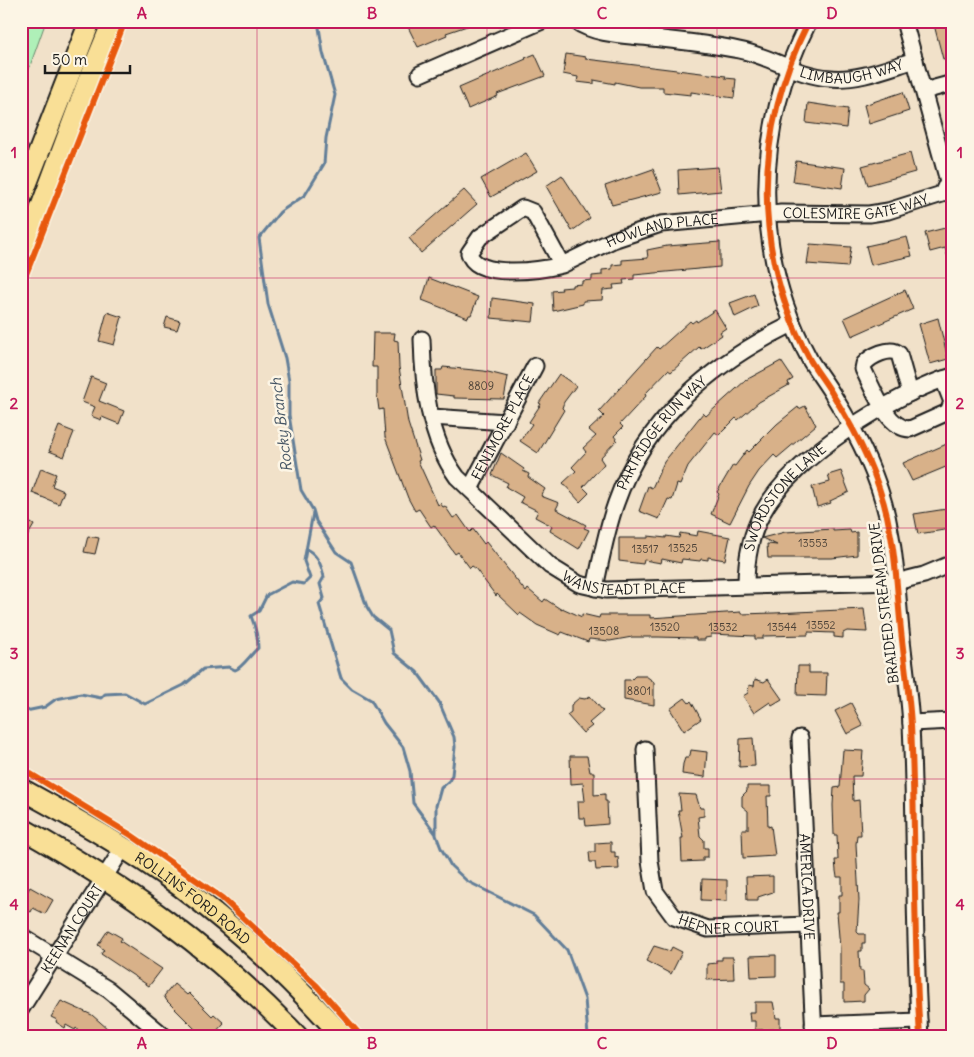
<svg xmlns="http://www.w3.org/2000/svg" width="974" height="1057" font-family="Delius,sans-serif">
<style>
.green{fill:#aff0b8;stroke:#66866a}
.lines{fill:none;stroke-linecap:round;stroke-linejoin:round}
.stream{stroke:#627e98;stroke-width:3}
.building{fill:#d8b189;stroke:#1c1c1c}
.minor-casing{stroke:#1c1c1c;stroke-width:19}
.major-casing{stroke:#1c1c1c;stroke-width:24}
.minor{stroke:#fcf5e5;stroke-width:15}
.major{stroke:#f9df96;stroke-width:20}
.cycleway-casing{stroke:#fcf5e5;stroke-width:9}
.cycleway{stroke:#e8590c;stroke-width:6}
.grid{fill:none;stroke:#c2185b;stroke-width:1;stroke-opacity:0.55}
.labels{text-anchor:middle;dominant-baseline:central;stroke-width:5;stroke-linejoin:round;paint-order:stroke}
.number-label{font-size:11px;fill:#4b4137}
.street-label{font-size:14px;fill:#1c1c1c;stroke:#fcf5e5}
.water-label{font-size:15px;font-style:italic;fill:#455564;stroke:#fcf5e5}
.neatline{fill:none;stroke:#c2185b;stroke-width:2}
.grid-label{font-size:16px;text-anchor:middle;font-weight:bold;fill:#c2185b}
</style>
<rect width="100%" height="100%" fill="#f1e1c9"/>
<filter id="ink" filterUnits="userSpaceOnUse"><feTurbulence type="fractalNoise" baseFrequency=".02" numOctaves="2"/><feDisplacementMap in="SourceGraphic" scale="10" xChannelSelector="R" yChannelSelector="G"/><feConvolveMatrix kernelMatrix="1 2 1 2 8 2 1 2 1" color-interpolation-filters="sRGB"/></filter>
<g filter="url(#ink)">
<path class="green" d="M 21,21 L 46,21 L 21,91 Z"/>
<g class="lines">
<path class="stream" d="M 318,21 L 323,53 L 335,95 L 326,138 L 324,164 L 305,195 L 280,212 L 259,238 L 268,304 L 285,358 L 289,381 L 289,415 L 301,490 L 313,510 L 316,521 L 336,552 L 351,562 L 367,607 L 373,617 L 389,630 L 394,653 L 417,672 L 439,702 L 454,737 L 455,747 L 452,775 L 449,781 L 441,788 L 436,806 L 436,835 L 441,848 L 451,866 L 467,881 L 534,915 L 567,950 L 585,999 L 588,1036
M 308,550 C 317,555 322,567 324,577 L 320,584 L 324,598 L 319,604 L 341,678 L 352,689 L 371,700 L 384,723 L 403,747 L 410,771 L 413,803 L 436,834
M 21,712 L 45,707 L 56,699 L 81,694 L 101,698 L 105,694 L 125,693 L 145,704 L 184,685 L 203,669 L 229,667 L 235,670 C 241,669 251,654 258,648 C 258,637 255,626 251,616 L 259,611 L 267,595 L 292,582 L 304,584 L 310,578 L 304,561 L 313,513"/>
</g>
<path class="building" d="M 416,21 L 475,21 L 476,23 L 446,33 L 447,35 L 418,47 L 407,25 Z
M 933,21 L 953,21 L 953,57 L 943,59 Z
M 535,54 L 545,76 L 497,94 L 498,96 L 468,109 L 459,88 L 526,59 L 525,58 Z
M 566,54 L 586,57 L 586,59 L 726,76 L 725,78 L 736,79 L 734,98 L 691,92 L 691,95 L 663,92 L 663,87 L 639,87 L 615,82 L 615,84 L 594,80 L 594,84 L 577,82 L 578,77 L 563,74 Z
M 903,92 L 909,111 L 869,124 L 864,105 Z
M 808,103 L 848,109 L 846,128 L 806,123 Z
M 526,153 L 537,171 L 491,197 L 481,179 Z
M 910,153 L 915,172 L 868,185 L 862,166 Z
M 796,161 L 845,168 L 842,188 L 793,181 Z
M 718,167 L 721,191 L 679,195 L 678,170 Z
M 653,169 L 662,192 L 612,205 L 605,186 Z
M 562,175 L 590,218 L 572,231 L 546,186 Z
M 464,190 L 477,204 L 421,253 L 409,238 Z
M 953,226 L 953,263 L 950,264 L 945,248 L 930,252 L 925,233 Z
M 907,237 L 912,256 L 871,265 L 866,246 Z
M 720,242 L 720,267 L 634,275 L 634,279 L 623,280 L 624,284 L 613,285 L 614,289 L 603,290 L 602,300 L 583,301 L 583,304 L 553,311 L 552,291 L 562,290 L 561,288 L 572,287 L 572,285 L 582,284 L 582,281 L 592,280 L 592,276 L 602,275 L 602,270 L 612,269 L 612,265 L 622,264 L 622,260 L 648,258 L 647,250 L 667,246 Z
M 810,244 L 851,247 L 848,267 L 807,264 Z
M 429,278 L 478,297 L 471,315 L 469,315 L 468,318 L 422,300 Z
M 905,290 L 913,309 L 852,336 L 844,318 Z
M 754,294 L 758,306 L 735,317 L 730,303 Z
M 492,298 L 535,304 L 533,322 L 491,318 Z
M 715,310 L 726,328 L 720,332 L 722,335 L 701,349 L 699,347 L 671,372 L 668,370 L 645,394 L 646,396 L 620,424 L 623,427 L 614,436 L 617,440 L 600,458 L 604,464 L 583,487 L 589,493 L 580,502 L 563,483 L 576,471 L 572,467 L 586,452 L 583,448 L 596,436 L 589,430 L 604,416 L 599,411 L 657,347 L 659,349 L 690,321 L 692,323 L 696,320 L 697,322 Z
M 107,312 L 122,317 L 114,345 L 99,341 Z
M 167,317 L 180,321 L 177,330 L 164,327 Z
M 938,318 L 948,359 L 930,364 L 919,324 Z
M 373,333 L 395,333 L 394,340 L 398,341 L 399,367 L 408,423 L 420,460 L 418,461 L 438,505 L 440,503 L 443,507 L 445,506 L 453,518 L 458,515 L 470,532 L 473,529 L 484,544 L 486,542 L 526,592 L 528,589 L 543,602 L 545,599 L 562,610 L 562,608 L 582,617 L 582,614 L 599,618 L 600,615 L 650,615 L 650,618 L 741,612 L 741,614 L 774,613 L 864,609 L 867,632 L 847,631 L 843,633 L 843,638 L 834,637 L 834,633 L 808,632 L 808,635 L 763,636 L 763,639 L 755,639 L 755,636 L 711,634 L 711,637 L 705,638 L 705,640 L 696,640 L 696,638 L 658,637 L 632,637 L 610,641 L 589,639 L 588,642 L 562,632 L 560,635 L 537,625 L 520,613 L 519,615 L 497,594 L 496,596 L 475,568 L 472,566 L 470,568 L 458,552 L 455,554 L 434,525 L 431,527 L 419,509 L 415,511 L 408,498 L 385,437 L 383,409 L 379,410 L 377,395 L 377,367 L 372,367 Z
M 781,361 L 793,379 L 788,382 L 789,385 L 759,402 L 738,420 L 736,418 L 719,435 L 715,432 L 688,466 L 680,485 L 677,484 L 672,500 L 668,499 L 659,519 L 639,511 L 648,486 L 652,488 L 664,462 L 703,413 L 706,416 L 746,380 Z
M 443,367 L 484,371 L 508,377 L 504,399 L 454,398 L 454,396 L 436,394 L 436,370 L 442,370 Z
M 559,374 L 576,386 L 564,402 L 562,408 L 564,410 L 538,453 L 520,441 L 532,424 L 529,422 L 541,404 L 539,403 Z
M 91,377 L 106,383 L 99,401 L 124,411 L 119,424 L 102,417 L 101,420 L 91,416 L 95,407 L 82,402 Z
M 805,406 L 816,425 L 777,458 L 774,455 L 759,471 L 749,486 L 730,523 L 711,514 L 719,494 L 717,492 L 733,465 L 735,466 L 747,450 L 749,452 L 777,424 L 798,407 L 799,409 Z
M 59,426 L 74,432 L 64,457 L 49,451 Z
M 949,443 L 950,445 L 953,444 L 953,464 L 912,481 L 903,463 Z
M 501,453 L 524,469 L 523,471 L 529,474 L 528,477 L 545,489 L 541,496 L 559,503 L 556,509 L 586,525 L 584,528 L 589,530 L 579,549 L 550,531 L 552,526 L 535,517 L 538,511 L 520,502 L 523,497 L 506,487 L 508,483 L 492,475 Z
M 41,468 L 56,474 L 52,486 L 64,491 L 59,504 L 32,493 Z
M 841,471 L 849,492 L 830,501 L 831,503 L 817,507 L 812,487 L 830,482 L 828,475 Z
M 953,508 L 951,529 L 918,534 L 914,514 Z
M 21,517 L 34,525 L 21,547 Z
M 833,529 L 833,531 L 850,530 L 851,533 L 857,532 L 857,555 L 832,558 L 768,558 L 767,544 L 777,545 L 762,538 L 785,532 Z
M 698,531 L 730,537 L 725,560 L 708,557 L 708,560 L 701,559 L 700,561 L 682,559 L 681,563 L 662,559 L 661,563 L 644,560 L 643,564 L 619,561 L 619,538 L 648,538 L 648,536 L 666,538 L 666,536 L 679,538 L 680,533 L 697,536 Z
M 88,536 L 99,538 L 95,554 L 84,552 Z
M 798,666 L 809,666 L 809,673 L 827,673 L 826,696 L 797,695 Z
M 635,676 L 646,676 L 654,682 L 654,705 L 624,700 L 624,680 L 631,680 Z
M 755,679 L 764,682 L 768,679 L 782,699 L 772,705 L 770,702 L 754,713 L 743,696 L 748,693 L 749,685 L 754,686 Z
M 590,696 L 603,711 L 589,723 L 592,726 L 583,733 L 567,715 L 571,712 L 571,705 L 579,698 L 585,699 Z
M 685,698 L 689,703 L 691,701 L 701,719 L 684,731 L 670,709 Z
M 851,703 L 863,726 L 847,734 L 835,711 Z
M 753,738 L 755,766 L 739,767 L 740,739 Z
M 691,750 L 707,752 L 705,777 L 682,774 L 683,764 L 685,758 L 688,758 L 690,755 Z
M 843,750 L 863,751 L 861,776 L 852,776 L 853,801 L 859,800 L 861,835 L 857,835 L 856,844 L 859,900 L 857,932 L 859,934 L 865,934 L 865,943 L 862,943 L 862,951 L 859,951 L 860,971 L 863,971 L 864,985 L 869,989 L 864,995 L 864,1001 L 844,1002 L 844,984 L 840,984 L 840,949 L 837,912 L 839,912 L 839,895 L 842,895 L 842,877 L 837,877 L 836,871 L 835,860 L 838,860 L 837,835 L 834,835 L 833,805 L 834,788 L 840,787 Z
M 570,756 L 587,756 L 590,772 L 594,772 L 594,795 L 605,794 L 605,801 L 607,801 L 608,824 L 586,826 L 585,818 L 579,818 L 578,801 L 585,801 L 583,783 L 571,784 Z
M 747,786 L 771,786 L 771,796 L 767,796 L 768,827 L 771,826 L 775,856 L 743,858 L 742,829 L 748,829 L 748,811 L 742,806 L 742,796 L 747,791 Z
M 679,794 L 696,795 L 700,808 L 704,808 L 704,816 L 698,817 L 700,836 L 704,840 L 704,848 L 708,848 L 708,857 L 703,857 L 703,861 L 682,862 L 681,838 L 683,838 L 678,810 L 681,810 Z
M 611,842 L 611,852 L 615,852 L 615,858 L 618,857 L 619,869 L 596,870 L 595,862 L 590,862 L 589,852 L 595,852 L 595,843 Z
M 773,876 L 773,892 L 758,897 L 758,900 L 747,900 L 746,877 Z
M 702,879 L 727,880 L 727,901 L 701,900 Z
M 30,887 L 53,900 L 45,914 L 33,908 L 31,912 L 23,908 L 26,903 L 22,901 Z
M 108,930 L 122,938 L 120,941 L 162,969 L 149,986 L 101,954 L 104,950 L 98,945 Z
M 654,946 L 670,951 L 672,947 L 682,952 L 671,974 L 646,961 Z
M 776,955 L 776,976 L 751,977 L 750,956 Z
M 722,957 L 733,957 L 734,979 L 707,980 L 707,964 L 716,963 L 716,960 L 722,960 Z
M 174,984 L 187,995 L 189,993 L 212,1016 L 214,1014 L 224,1023 L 212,1036 L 202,1036 L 167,1001 L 164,996 Z
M 61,1001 L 92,1015 L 116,1036 L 86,1036 L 76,1028 L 75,1030 L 66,1025 L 65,1028 L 56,1022 L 57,1020 L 51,1017 Z
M 755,1002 L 773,1002 L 776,1018 L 780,1018 L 780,1029 L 755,1030 L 755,1021 L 750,1021 L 749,1012 L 755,1012 Z"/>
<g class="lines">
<g class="minor-casing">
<g id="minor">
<path id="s1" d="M 575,21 C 597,36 627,35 652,38 C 681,41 710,44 739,50 C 770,56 798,76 830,78 C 858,81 888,68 915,60"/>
<path d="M 809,21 C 754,130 751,251 810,360 C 817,372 826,383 833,395 C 859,437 882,482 890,531 C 896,560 897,590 900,620 C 903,655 909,690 911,725 C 916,828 913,932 920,1036"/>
<path d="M 420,74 L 542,21"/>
<path d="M 924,91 L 953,83"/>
<path id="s2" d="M 562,265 C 542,270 476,280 469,253 L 480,237 L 523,208 L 533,212 L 562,265 L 613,240 L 661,224 L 781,213 L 869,214 L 888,211 L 942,194 L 948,181 L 904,21"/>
<path id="s3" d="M 422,339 C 423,385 429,439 457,477 L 550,566 L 579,584 L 606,590 L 896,582 L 924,575 L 953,563"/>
<path d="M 910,393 L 899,354 C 890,346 871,356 864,364 L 863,369 C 873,388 887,429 910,429 L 948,412 L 952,402 L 943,379"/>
<path d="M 432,417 L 506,422"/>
<path id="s4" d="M 470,489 L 535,366"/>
<path id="s5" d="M 746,585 C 746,560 750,535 763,512 C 793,457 894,393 953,376"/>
<path id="s6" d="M 595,588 C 601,560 606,531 616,503 C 646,417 713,363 792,324"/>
<path d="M 911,723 L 953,721"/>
<path id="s7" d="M 800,738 L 814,1036"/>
<path id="s8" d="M 645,749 L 650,861 L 655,891 L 674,917 L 708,929 L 808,925"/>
<path d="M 21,936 L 109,990 L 164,1036"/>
<path id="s9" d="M 21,1009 L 123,848"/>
<path d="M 813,1025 L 919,1021"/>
</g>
</g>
<g class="major-casing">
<g id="major">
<path d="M 21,198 L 90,21"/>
<path d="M 21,261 L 89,79 L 113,21"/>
<path id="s10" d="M 21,789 C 76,819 130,849 180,886 C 239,930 293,981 342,1036"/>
<path d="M 21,828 C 128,888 212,948 297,1036"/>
</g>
</g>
<use href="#minor" class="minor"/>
<use href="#major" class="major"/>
<g class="cycleway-casing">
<path id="cycleway" d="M 809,21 C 754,130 751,251 810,360 C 817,372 826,383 833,395 C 859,437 882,482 890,531 C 896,560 897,590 900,620 C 903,655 909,690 911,725 C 916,828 913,932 920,1036
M 21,287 L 125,21
M 21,768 L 131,835 L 222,898 L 317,986 L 361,1036"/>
</g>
<use href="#cycleway" class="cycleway"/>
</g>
</g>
<path class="grid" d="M 257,21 L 257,1036M 487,21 L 487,1036M 717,21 L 717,1036M 21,278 L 953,278M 21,528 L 953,528M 21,779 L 953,779"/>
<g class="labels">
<g class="number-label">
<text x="481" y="386">8809</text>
<text x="813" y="543">13553</text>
<text x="683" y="548">13525</text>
<text x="645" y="549">13517</text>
<text x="821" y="625">13552</text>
<text x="665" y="627">13520</text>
<text x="723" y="627">13532</text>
<text x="782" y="627">13544</text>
<text x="604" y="631">13508</text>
<text x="639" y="691">8801</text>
</g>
<g class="street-label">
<text stroke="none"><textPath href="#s1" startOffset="285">LIMBAUGH WAY</textPath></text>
<text stroke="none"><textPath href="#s2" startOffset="546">COLESMIRE GATE WAY</textPath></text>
<text stroke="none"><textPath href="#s2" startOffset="350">HOWLAND PLACE</textPath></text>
<text stroke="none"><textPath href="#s4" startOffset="70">FENIMORE PLACE</textPath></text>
<text stroke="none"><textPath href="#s6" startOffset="172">PARTRIDGE RUN WAY</textPath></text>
<text stroke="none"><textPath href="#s5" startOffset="100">SWORDSTONE LANE</textPath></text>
<text stroke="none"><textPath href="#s3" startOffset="352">WANSTEADT PLACE</textPath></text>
<text transform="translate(884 603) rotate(-97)">BRAIDED STREAM DRIVE</text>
<text stroke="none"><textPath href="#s7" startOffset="149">AMERICA DRIVE</textPath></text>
<text stroke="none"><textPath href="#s10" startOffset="204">ROLLINS FORD ROAD</textPath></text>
<text stroke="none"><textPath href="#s8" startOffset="231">HEPNER COURT</textPath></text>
<text stroke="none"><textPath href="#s9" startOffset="95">KEENAN COURT</textPath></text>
</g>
<g class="water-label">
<text transform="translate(281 425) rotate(-97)">Rocky Branch</text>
</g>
</g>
<rect width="974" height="1057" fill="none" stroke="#fcf5e5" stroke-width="55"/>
<path d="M45 65v8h85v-8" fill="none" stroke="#1c1c1c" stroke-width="2.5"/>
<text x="52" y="65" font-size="15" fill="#1c1c1c" stroke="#fcf5e5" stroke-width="4" paint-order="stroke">50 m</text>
<rect x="28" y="28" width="918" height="1002" class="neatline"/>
<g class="grid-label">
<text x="142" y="19">A</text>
<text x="372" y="19">B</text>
<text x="602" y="19">C</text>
<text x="832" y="19">D</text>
<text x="14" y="158">1</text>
<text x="960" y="158">1</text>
<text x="14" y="409">2</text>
<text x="960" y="409">2</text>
<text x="14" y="659">3</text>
<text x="960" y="659">3</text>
<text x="14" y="910">4</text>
<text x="960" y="910">4</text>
<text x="142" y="1049">A</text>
<text x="372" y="1049">B</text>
<text x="602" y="1049">C</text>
<text x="832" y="1049">D</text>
</g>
</svg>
